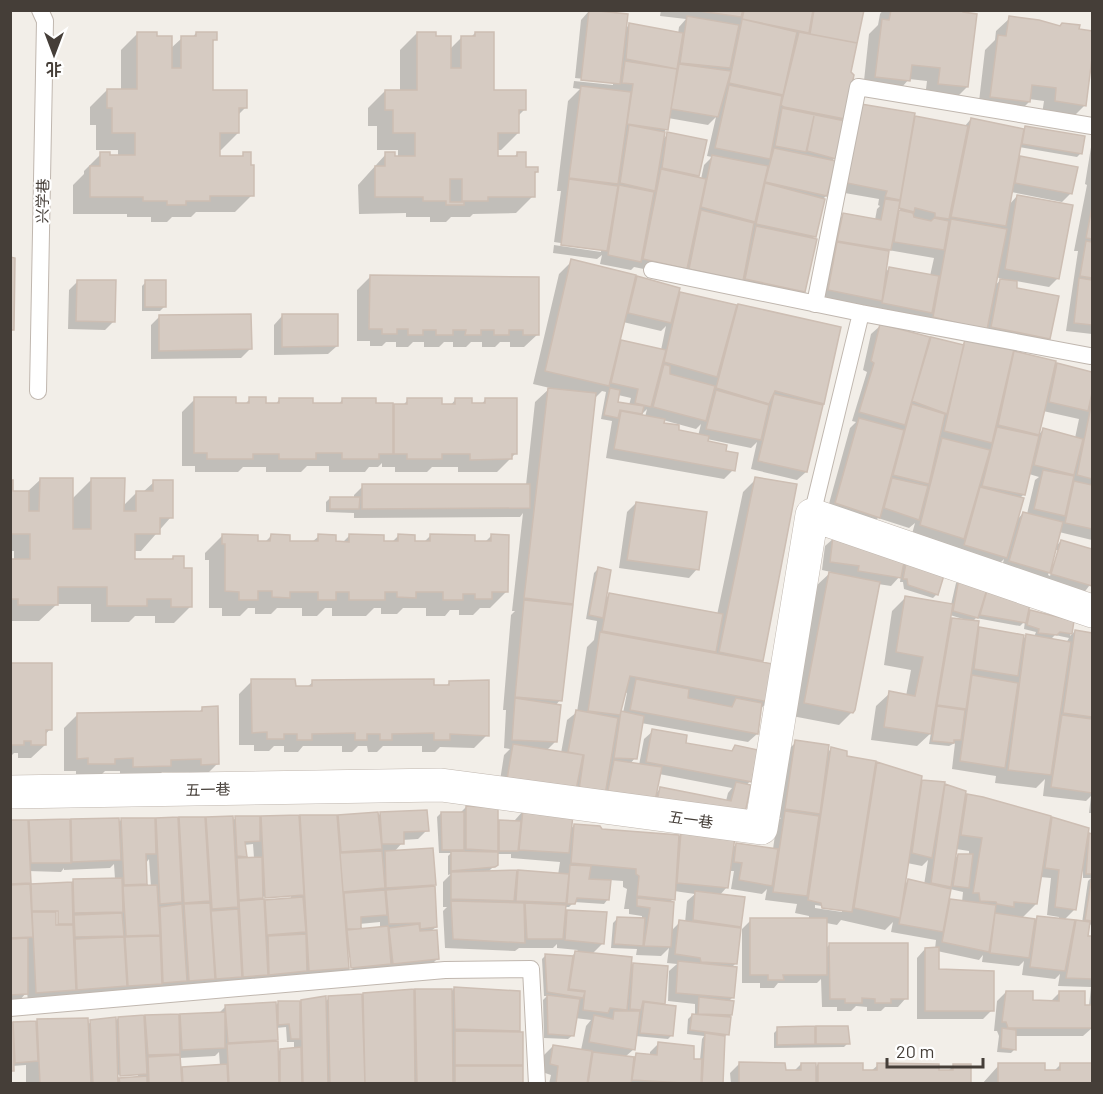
<svg xmlns="http://www.w3.org/2000/svg" width="1103" height="1094" font-family="Barlow,'Noto Sans SC',sans-serif">
<style>
.shadow{fill:#0003;fill-rule:evenodd}
.building{fill:#d6cbc2;stroke:#cdbeb3;stroke-width:1.5}
.lines{fill:none;stroke-linecap:round;stroke-linejoin:round}
.lane-casing{stroke:#c0b7af;stroke-width:18}
.street-casing{stroke:#c0b7af;stroke-width:34}
.lane{stroke:#fff;stroke-width:16}
.street{stroke:#fff;stroke-width:33}
.labels{text-anchor:middle;dominant-baseline:central;stroke-width:4.5;stroke-linejoin:round;paint-order:stroke}
.street-label{font-size:15px;fill:#453e38;stroke:#fff}
</style>
<rect width="100%" height="100%" fill="#f2eee8"/>
<path class="shadow" d="M 661,10 L 863,10 L 849,73 L 844,118 L 841,121 L 826,196 L 824,198 L 814,237 L 812,239 L 804,291 L 795,300 L 634,267 L 631,270 L 600,264 L 602,255 L 597,259 L 553,253 L 554,245 L 601,252 L 601,249 L 554,242 L 561,191 L 557,191 L 568,101 L 580,89 L 573,88 L 574,81 L 613,85 L 613,82 L 575,78 L 581,20 L 589,11 L 625,29 L 629,25 L 678,34 L 679,27 L 686,19 L 660,16 ZM 716,117 L 707,156 L 712,157 L 704,165 L 701,179 L 695,178 L 698,175 L 668,134 L 663,139 L 668,118 L 708,125 Z
M 883,10 L 959,10 L 967,87 L 954,100 L 925,97 L 927,81 L 909,79 L 896,94 L 863,90 L 869,34 L 878,25 L 880,14 Z
M 1010,18 L 1092,32 L 1085,105 L 1072,118 L 1042,114 L 1044,101 L 1029,99 L 1029,102 L 1016,115 L 978,110 L 985,50 L 995,40 L 996,31 Z
M 138,33 L 156,38 L 170,49 L 182,38 L 192,38 L 196,33 L 215,39 L 212,43 L 212,91 L 245,108 L 238,115 L 238,133 L 221,150 L 218,150 L 218,158 L 240,158 L 244,154 L 252,195 L 235,212 L 196,212 L 191,217 L 172,217 L 167,222 L 151,222 L 151,217 L 127,217 L 127,214 L 73,214 L 73,185 L 84,174 L 84,171 L 101,154 L 109,157 L 118,157 L 118,150 L 96,150 L 96,125 L 90,125 L 90,107 L 107,90 L 121,90 L 121,50 Z
M 417,33 L 434,38 L 450,49 L 461,38 L 470,38 L 475,33 L 493,91 L 525,109 L 518,116 L 518,133 L 501,150 L 496,150 L 496,158 L 513,158 L 517,154 L 525,168 L 537,172 L 533,175 L 533,196 L 516,213 L 473,214 L 470,217 L 451,217 L 446,222 L 430,222 L 430,217 L 406,217 L 406,213 L 359,214 L 358,185 L 386,154 L 398,158 L 398,150 L 377,150 L 377,126 L 368,126 L 368,108 L 385,91 L 400,91 L 400,50 Z
M 853,114 L 912,122 L 916,117 L 964,127 L 971,119 L 1023,131 L 1025,128 L 1081,153 L 1077,157 L 1019,147 L 1016,162 L 1021,158 L 1071,193 L 1062,202 L 1011,192 L 1008,206 L 1017,196 L 1058,278 L 1049,287 L 1016,281 L 1016,290 L 1049,339 L 1040,347 L 981,335 L 1011,357 L 1015,353 L 1052,369 L 1057,364 L 1092,374 L 1092,540 L 1059,532 L 1055,547 L 1061,541 L 1092,551 L 1092,582 L 1083,594 L 1001,570 L 1004,559 L 997,566 L 912,534 L 915,523 L 909,528 L 878,518 L 870,526 L 827,511 L 850,428 L 856,422 L 852,421 L 867,372 L 863,370 L 871,334 L 880,326 L 927,343 L 931,338 L 961,346 L 966,341 L 820,298 L 834,224 L 843,215 L 875,220 L 877,209 L 880,206 L 878,205 L 879,199 L 839,192 ZM 911,130 L 914,130 L 899,216 L 896,215 ZM 888,250 L 934,258 L 930,276 L 889,269 L 884,273 ZM 996,277 L 1002,279 L 994,286 ZM 1043,411 L 1079,419 L 1075,438 L 1043,430 L 1037,436 ZM 1029,474 L 1039,477 L 1035,480 L 1027,514 L 1023,513 L 1017,520 L 1020,498 L 1024,494 ZM 1056,550 L 1059,550 L 1050,576 L 1048,575 Z
M 1092,141 L 1092,334 L 1066,331 L 1078,251 L 1074,251 L 1087,185 L 1085,184 Z
M 572,261 L 632,282 L 637,277 L 676,298 L 681,293 L 734,311 L 739,306 L 822,403 L 819,406 L 806,472 L 797,480 L 751,469 L 757,442 L 751,448 L 707,439 L 706,443 L 724,452 L 733,470 L 724,479 L 606,458 L 612,421 L 601,419 L 606,392 L 602,391 L 594,399 L 572,603 L 568,606 L 560,700 L 555,706 L 555,742 L 546,751 L 561,753 L 567,720 L 577,712 L 587,647 L 594,640 L 597,621 L 586,619 L 594,573 L 598,569 L 605,599 L 609,595 L 717,615 L 743,492 L 756,479 L 762,660 L 759,663 L 768,702 L 759,710 L 757,734 L 748,742 L 641,723 L 635,758 L 630,764 L 639,765 L 644,739 L 653,731 L 684,744 L 750,781 L 746,786 L 744,812 L 499,787 L 504,755 L 510,749 L 504,748 L 506,710 L 503,710 L 511,615 L 515,611 L 512,611 L 523,513 L 520,517 L 354,518 L 354,513 L 326,512 L 326,502 L 330,498 L 354,499 L 354,495 L 363,486 L 526,485 L 535,402 L 550,388 L 533,384 L 559,274 ZM 623,322 L 661,331 L 666,326 L 661,350 L 622,342 L 617,347 ZM 618,395 L 631,398 L 629,405 L 616,403 ZM 647,409 L 645,417 L 640,416 ZM 663,420 L 696,429 L 701,424 L 698,436 L 677,431 L 662,424 ZM 624,692 L 627,693 L 623,713 L 619,712 ZM 659,774 L 732,788 L 728,793 L 726,801 L 660,789 L 655,794 Z
M 370,277 L 538,334 L 524,347 L 510,347 L 510,342 L 500,342 L 495,347 L 482,347 L 482,342 L 471,342 L 466,347 L 453,347 L 453,342 L 444,342 L 439,347 L 424,347 L 424,342 L 413,342 L 408,347 L 396,347 L 396,342 L 386,342 L 382,346 L 370,346 L 370,341 L 357,341 L 357,290 Z
M 78,281 L 114,321 L 105,330 L 68,329 L 69,290 Z
M 146,282 L 164,307 L 160,311 L 142,311 L 142,286 Z
M 160,316 L 250,349 L 241,358 L 151,359 L 151,325 Z
M 282,316 L 337,346 L 328,354 L 274,355 L 274,325 Z
M 195,399 L 234,405 L 244,405 L 250,399 L 264,405 L 275,405 L 279,400 L 312,405 L 338,405 L 342,400 L 391,409 L 395,406 L 402,406 L 408,400 L 440,406 L 450,406 L 455,400 L 470,405 L 481,405 L 485,400 L 515,454 L 497,472 L 458,472 L 458,467 L 432,467 L 427,472 L 395,472 L 395,467 L 382,467 L 382,463 L 378,467 L 369,467 L 365,472 L 329,472 L 329,466 L 307,466 L 301,472 L 266,472 L 266,467 L 243,467 L 238,472 L 195,472 L 195,466 L 182,466 L 182,412 Z
M 41,479 L 72,499 L 92,479 L 123,506 L 137,492 L 143,492 L 154,482 L 171,517 L 141,551 L 133,551 L 133,561 L 170,561 L 173,557 L 182,569 L 191,606 L 174,623 L 155,623 L 155,616 L 135,616 L 129,622 L 91,622 L 91,604 L 57,604 L 39,621 L 10,621 L 10,561 L 14,561 L 14,551 L 10,551 L 10,482 L 11,492 L 27,492 Z
M 636,503 L 697,569 L 689,578 L 619,568 L 627,512 Z
M 222,536 L 257,542 L 265,542 L 271,536 L 288,542 L 312,542 L 319,536 L 335,543 L 342,543 L 349,536 L 392,542 L 398,536 L 413,543 L 423,543 L 430,536 L 485,542 L 491,536 L 507,591 L 490,608 L 480,608 L 473,615 L 459,615 L 459,610 L 450,610 L 445,616 L 426,616 L 426,608 L 403,608 L 397,614 L 381,614 L 381,608 L 374,608 L 366,616 L 332,616 L 332,608 L 325,608 L 317,616 L 302,616 L 302,608 L 277,608 L 271,614 L 255,614 L 255,608 L 248,608 L 240,616 L 222,616 L 222,608 L 209,608 L 209,560 L 205,560 L 205,553 Z
M 834,538 L 902,566 L 907,560 L 937,594 L 933,598 L 904,589 L 903,582 L 900,582 L 901,575 L 891,586 L 878,584 L 854,710 L 839,725 L 792,716 L 816,586 L 831,572 L 822,570 L 825,546 Z
M 960,579 L 989,589 L 1025,617 L 1030,612 L 1073,622 L 1070,636 L 1075,631 L 1092,635 L 1092,813 L 1089,813 L 1091,796 L 1086,801 L 1043,796 L 1045,779 L 1036,788 L 995,783 L 996,776 L 952,769 L 955,743 L 949,746 L 929,744 L 931,733 L 917,746 L 871,740 L 876,706 L 890,693 L 906,696 L 911,670 L 884,665 L 892,611 L 905,598 L 951,605 L 956,583 ZM 950,615 L 963,619 L 963,620 L 952,619 L 948,624 ZM 976,618 L 1020,626 L 1025,621 L 1024,629 L 1036,632 L 1034,637 L 1026,636 L 1022,640 L 1023,636 L 977,628 L 973,621 ZM 1055,635 L 1069,638 L 1066,643 L 1050,640 Z
M 10,664 L 50,729 L 45,735 L 45,745 L 31,758 L 18,758 L 18,753 L 14,753 L 10,757 Z
M 252,681 L 294,687 L 307,687 L 313,682 L 433,687 L 445,687 L 450,682 L 487,735 L 474,748 L 440,747 L 435,752 L 422,752 L 422,746 L 383,746 L 377,752 L 368,752 L 367,746 L 358,746 L 352,752 L 342,752 L 342,746 L 303,746 L 298,752 L 284,752 L 284,746 L 274,746 L 269,751 L 254,751 L 254,745 L 239,745 L 239,694 Z
M 203,708 L 218,763 L 204,777 L 189,777 L 189,772 L 162,772 L 156,779 L 120,779 L 120,771 L 105,771 L 100,776 L 76,777 L 76,771 L 64,771 L 64,728 L 77,715 L 199,712 Z
M 796,742 L 827,753 L 832,748 L 845,757 L 873,768 L 878,764 L 919,785 L 923,782 L 945,784 L 965,792 L 963,800 L 968,796 L 1048,823 L 1053,818 L 1086,839 L 1089,835 L 1092,835 L 1092,925 L 1088,924 L 1086,937 L 1092,938 L 1092,1028 L 1083,1036 L 1015,1036 L 1015,1049 L 1011,1053 L 997,1052 L 999,1036 L 997,1031 L 994,1031 L 997,1001 L 1006,992 L 1031,1001 L 1051,1001 L 1060,992 L 1084,1006 L 1089,1006 L 1091,987 L 1058,986 L 1060,974 L 1055,979 L 1022,975 L 1024,961 L 1019,966 L 982,962 L 983,955 L 979,960 L 937,951 L 937,971 L 992,1010 L 983,1019 L 917,1019 L 917,958 L 925,949 L 935,949 L 936,940 L 891,932 L 893,922 L 885,930 L 841,920 L 837,925 L 826,923 L 826,948 L 829,945 L 906,998 L 898,1007 L 885,1007 L 881,1011 L 867,1011 L 867,1007 L 856,1006 L 851,1011 L 837,1011 L 837,1007 L 822,1007 L 821,979 L 817,983 L 778,983 L 774,988 L 760,988 L 760,983 L 742,983 L 742,929 L 751,920 L 809,920 L 809,916 L 795,913 L 797,904 L 765,900 L 767,889 L 762,894 L 731,889 L 734,871 L 729,871 L 727,887 L 719,896 L 743,899 L 736,963 L 731,968 L 732,998 L 728,1002 L 731,1014 L 727,1034 L 723,1038 L 721,1084 L 590,1084 L 592,1060 L 589,1060 L 585,1084 L 549,1084 L 551,1075 L 542,1072 L 544,1055 L 553,1046 L 581,1050 L 586,1026 L 591,1020 L 575,1018 L 573,1035 L 568,1039 L 544,1038 L 543,1000 L 547,996 L 544,996 L 542,959 L 546,955 L 570,958 L 578,950 L 557,948 L 557,944 L 553,948 L 519,948 L 515,951 L 445,948 L 443,911 L 447,907 L 443,907 L 443,882 L 451,874 L 448,875 L 448,856 L 451,853 L 439,853 L 437,817 L 441,813 L 460,813 L 466,807 L 496,825 L 499,821 L 514,823 L 515,820 L 523,811 L 570,830 L 574,825 L 601,830 L 678,837 L 681,834 L 732,849 L 736,844 L 773,849 L 777,821 L 781,818 L 777,817 L 787,751 ZM 956,849 L 969,851 L 969,856 L 958,855 L 954,860 ZM 496,854 L 511,854 L 511,858 L 560,862 L 558,875 L 519,871 L 515,875 L 488,872 L 496,864 ZM 928,860 L 924,885 L 908,881 L 903,886 L 907,863 L 922,866 ZM 1081,869 L 1083,869 L 1083,878 L 1091,878 L 1088,881 L 1082,923 L 1063,921 L 1074,910 ZM 1040,877 L 1051,878 L 1047,915 L 1059,917 L 1059,920 L 1037,918 L 1034,921 L 1021,919 L 1036,904 ZM 609,880 L 623,881 L 623,887 L 627,889 L 624,909 L 629,909 L 629,914 L 642,916 L 642,920 L 617,919 L 613,923 L 611,948 L 637,949 L 636,955 L 661,956 L 669,948 L 667,963 L 677,964 L 669,971 L 668,1001 L 695,1004 L 695,1016 L 692,1015 L 688,1019 L 687,1034 L 704,1036 L 702,1039 L 700,1060 L 692,1060 L 659,1043 L 650,1052 L 650,1056 L 636,1055 L 633,1058 L 625,1057 L 634,1049 L 635,1036 L 668,1039 L 672,1035 L 661,1006 L 664,1003 L 666,967 L 630,964 L 592,954 L 603,943 L 567,911 L 564,915 L 564,907 L 569,907 L 574,902 L 604,904 L 608,899 ZM 950,889 L 963,892 L 962,902 L 948,900 ZM 674,891 L 695,894 L 687,901 L 685,923 L 680,922 L 671,931 L 669,903 L 673,899 ZM 815,905 L 842,909 L 842,912 L 815,908 Z
M 380,814 L 427,830 L 418,839 L 402,840 L 402,843 L 394,852 L 435,884 L 431,888 L 436,927 L 430,932 L 438,958 L 429,967 L 353,975 L 346,901 L 343,901 L 350,976 L 28,1001 L 27,992 L 18,1002 L 10,1002 L 10,822 L 26,825 L 30,821 L 68,824 L 71,821 L 118,823 L 121,820 L 153,822 L 157,819 L 176,822 L 180,819 L 232,818 L 232,821 L 236,818 L 258,821 L 261,818 L 298,820 L 301,817 L 336,819 L 339,816 L 377,817 ZM 253,844 L 254,858 L 246,859 L 244,845 ZM 149,859 L 151,887 L 141,887 L 146,883 L 146,863 ZM 114,864 L 115,879 L 74,880 L 71,883 L 32,886 L 29,889 L 28,871 L 61,872 L 64,868 L 64,870 L 110,868 ZM 291,895 L 291,898 L 258,900 L 257,897 ZM 55,910 L 59,910 L 57,933 L 55,933 ZM 380,922 L 380,929 L 359,931 L 359,924 Z
M 454,988 L 519,992 L 521,1084 L 26,1084 L 26,1065 L 12,1066 L 10,1072 L 10,1024 L 11,1027 L 14,1024 L 38,1021 L 87,1025 L 91,1022 L 115,1022 L 118,1018 L 143,1020 L 146,1017 L 177,1019 L 180,1015 L 218,1014 L 226,1006 L 275,1006 L 278,1003 L 325,1002 L 329,998 L 360,998 L 364,995 L 413,994 L 416,991 L 452,991 ZM 286,1027 L 287,1042 L 294,1042 L 294,1049 L 280,1050 L 276,1054 L 276,1028 ZM 219,1052 L 220,1066 L 183,1068 L 180,1070 L 180,1058 L 215,1056 ZM 138,1074 L 138,1078 L 112,1078 L 112,1075 Z
M 847,1028 L 848,1043 L 844,1047 L 774,1048 L 774,1033 L 778,1029 Z
M 739,1064 L 784,1071 L 794,1071 L 801,1064 L 815,1068 L 818,1064 L 861,1071 L 871,1071 L 878,1065 L 948,1071 L 954,1065 L 970,1084 L 731,1084 L 730,1073 Z
M 999,1065 L 1043,1071 L 1054,1071 L 1060,1065 L 1092,1065 L 1092,1084 L 982,1084 Z"/>
<path class="building" d="M 589,10 L 628,14 L 620,84 L 581,80 Z
M 692,10 L 743,10 L 741,17 Z
M 744,10 L 813,10 L 809,33 L 742,19 L 797,32 L 783,95 L 729,83 Z
M 814,10 L 864,10 L 851,72 L 854,75 L 845,119 L 784,107 L 781,105 L 799,32 L 857,43 L 810,34 Z
M 891,10 L 961,10 L 963,12 L 977,14 L 968,87 L 938,84 L 940,68 L 912,65 L 910,81 L 875,77 L 882,19 L 889,20 Z
M 687,16 L 739,25 L 730,68 L 680,63 Z
M 1009,16 L 1039,20 L 1060,26 L 1062,23 L 1080,25 L 1079,29 L 1092,31 L 1092,58 L 1086,106 L 1055,101 L 1056,88 L 1032,85 L 1030,102 L 990,97 L 998,35 L 1006,36 Z
M 629,23 L 683,33 L 677,69 L 626,59 Z
M 137,32 L 157,32 L 157,36 L 172,36 L 172,68 L 181,68 L 181,36 L 196,36 L 196,32 L 217,32 L 217,40 L 213,40 L 213,90 L 247,90 L 247,108 L 239,108 L 239,133 L 220,133 L 220,156 L 243,156 L 243,152 L 251,152 L 251,165 L 254,165 L 254,196 L 210,196 L 210,201 L 186,201 L 186,205 L 167,205 L 167,201 L 143,201 L 143,197 L 90,197 L 90,166 L 100,166 L 100,152 L 110,152 L 110,155 L 135,155 L 135,133 L 112,133 L 112,108 L 107,108 L 107,89 L 137,89 Z
M 417,32 L 436,32 L 436,36 L 451,36 L 451,68 L 461,68 L 461,36 L 475,36 L 475,32 L 494,32 L 494,90 L 526,90 L 526,110 L 519,110 L 519,133 L 498,133 L 498,156 L 517,156 L 517,152 L 526,152 L 526,167 L 538,167 L 538,172 L 535,172 L 535,197 L 488,197 L 488,201 L 462,201 L 462,179 L 450,179 L 450,202 L 464,202 L 464,205 L 446,205 L 446,201 L 423,201 L 423,197 L 375,197 L 375,166 L 385,166 L 385,152 L 395,152 L 395,156 L 415,156 L 415,133 L 393,133 L 393,110 L 385,110 L 385,90 L 417,90 Z
M 625,61 L 677,69 L 668,130 L 627,124 L 633,84 L 622,83 Z
M 679,64 L 731,71 L 718,117 L 671,109 Z
M 729,85 L 782,96 L 770,159 L 715,148 Z
M 581,86 L 631,92 L 618,184 L 569,178 Z
M 861,104 L 915,113 L 900,200 L 885,197 L 887,191 L 847,183 Z
M 782,108 L 845,121 L 836,159 L 807,151 L 814,116 L 806,152 L 775,146 Z
M 915,116 L 968,126 L 949,219 L 935,217 L 935,213 L 915,208 L 914,212 L 899,208 Z
M 971,118 L 1024,129 L 1006,226 L 951,217 Z
M 629,125 L 665,132 L 655,191 L 620,183 Z
M 1025,126 L 1085,136 L 1082,154 L 1022,144 Z
M 667,132 L 707,140 L 699,176 L 662,168 Z
M 774,148 L 836,161 L 827,196 L 765,182 Z
M 712,155 L 768,166 L 755,222 L 701,207 Z
M 1020,156 L 1078,167 L 1072,194 L 1015,183 Z
M 661,169 L 706,179 L 687,269 L 643,259 Z
M 569,179 L 618,186 L 607,251 L 561,245 Z
M 765,183 L 825,199 L 816,237 L 756,224 Z
M 619,185 L 654,192 L 641,262 L 608,255 Z
M 1017,195 L 1073,205 L 1059,279 L 1005,269 Z
M 885,199 L 900,201 L 891,250 L 837,241 L 843,213 L 881,220 Z
M 1092,207 L 1092,239 L 1086,238 Z
M 701,210 L 754,223 L 743,281 L 689,269 Z
M 899,210 L 913,213 L 914,217 L 931,221 L 934,218 L 949,221 L 944,250 L 894,242 Z
M 951,219 L 1007,229 L 987,330 L 933,317 Z
M 756,226 L 817,239 L 805,292 L 745,279 Z
M 1086,241 L 1092,242 L 1092,278 L 1080,276 Z
M 837,242 L 889,251 L 882,301 L 828,290 Z
M 10,257 L 15,258 L 14,330 L 10,330 Z
M 571,259 L 636,275 L 609,386 L 545,371 Z
M 889,267 L 939,276 L 932,313 L 882,303 Z
M 370,275 L 539,277 L 539,335 L 523,335 L 523,330 L 509,330 L 509,335 L 494,335 L 494,330 L 481,330 L 481,335 L 465,335 L 466,330 L 453,330 L 453,335 L 436,335 L 436,330 L 423,330 L 423,335 L 408,335 L 408,329 L 397,329 L 397,334 L 382,334 L 382,329 L 369,329 Z
M 637,276 L 680,288 L 671,323 L 628,313 Z
M 1079,278 L 1092,280 L 1092,325 L 1074,323 Z
M 1000,279 L 1017,281 L 1017,288 L 1059,296 L 1050,339 L 991,327 Z
M 77,280 L 116,280 L 115,322 L 76,321 Z
M 145,280 L 166,280 L 166,307 L 145,307 Z
M 680,292 L 737,305 L 717,377 L 664,362 Z
M 738,304 L 841,327 L 824,404 L 775,391 L 769,404 L 716,388 Z
M 251,314 L 252,349 L 159,351 L 159,315 Z
M 282,314 L 338,314 L 338,346 L 282,347 Z
M 880,324 L 930,337 L 905,425 L 859,412 L 874,363 L 871,361 Z
M 931,337 L 964,345 L 947,414 L 912,401 Z
M 965,339 L 1014,349 L 992,443 L 944,431 Z
M 621,340 L 666,350 L 651,407 L 635,403 L 638,389 L 611,383 Z
M 1014,351 L 1056,361 L 1039,435 L 998,425 Z
M 1057,363 L 1092,372 L 1092,393 L 1088,411 L 1049,402 Z
M 664,364 L 670,366 L 670,374 L 715,386 L 706,421 L 653,407 Z
M 548,388 L 596,393 L 573,604 L 524,598 Z
M 610,388 L 620,390 L 618,402 L 644,406 L 642,414 L 620,410 L 618,418 L 604,415 Z
M 716,390 L 769,405 L 761,440 L 706,429 Z
M 774,394 L 823,405 L 807,472 L 758,461 Z
M 194,397 L 236,397 L 236,403 L 249,403 L 249,397 L 266,397 L 266,403 L 279,403 L 279,398 L 313,398 L 313,403 L 342,403 L 342,398 L 376,398 L 376,403 L 393,403 L 393,454 L 379,454 L 379,459 L 342,459 L 342,453 L 316,453 L 316,459 L 279,459 L 279,454 L 253,454 L 253,459 L 207,459 L 207,453 L 194,453 Z
M 407,398 L 442,398 L 442,404 L 455,404 L 455,398 L 472,398 L 472,403 L 485,403 L 485,398 L 517,398 L 517,454 L 512,454 L 512,459 L 470,460 L 470,454 L 442,454 L 442,459 L 407,459 L 407,454 L 394,454 L 394,404 L 407,404 Z
M 1092,401 L 1092,479 L 1077,475 Z
M 912,404 L 945,414 L 929,484 L 893,475 Z
M 621,411 L 665,419 L 664,423 L 679,425 L 679,430 L 709,436 L 708,441 L 727,445 L 726,451 L 738,453 L 735,471 L 614,449 Z
M 859,418 L 904,430 L 880,518 L 835,503 Z
M 997,427 L 1039,436 L 1025,495 L 982,486 Z
M 1043,428 L 1083,439 L 1074,475 L 1034,465 Z
M 942,438 L 990,450 L 964,539 L 920,525 Z
M 1043,470 L 1074,476 L 1065,516 L 1034,509 Z
M 755,477 L 797,484 L 763,661 L 719,652 Z
M 40,478 L 73,478 L 73,529 L 91,529 L 91,478 L 125,478 L 124,511 L 136,511 L 136,491 L 153,491 L 153,480 L 173,480 L 173,518 L 160,518 L 160,534 L 135,534 L 135,559 L 173,559 L 173,556 L 184,556 L 184,568 L 192,568 L 192,607 L 171,607 L 171,599 L 147,599 L 147,606 L 107,606 L 107,587 L 58,587 L 58,605 L 18,605 L 18,599 L 10,599 L 10,559 L 30,559 L 30,534 L 10,534 L 10,480 L 13,480 L 13,491 L 29,491 L 29,511 L 39,511 Z
M 892,478 L 928,486 L 919,520 L 884,508 Z
M 1074,481 L 1092,485 L 1092,529 L 1065,523 Z
M 362,484 L 530,484 L 530,508 L 362,509 Z
M 980,487 L 1024,498 L 1007,558 L 964,545 Z
M 330,497 L 360,497 L 359,509 L 330,509 Z
M 636,502 L 707,512 L 699,570 L 627,560 Z
M 1023,512 L 1063,522 L 1050,573 L 1009,561 Z
M 222,534 L 258,535 L 258,541 L 270,541 L 271,534 L 290,535 L 290,541 L 318,541 L 318,534 L 336,535 L 336,541 L 349,542 L 349,534 L 384,535 L 384,541 L 398,541 L 398,534 L 415,535 L 415,541 L 430,541 L 430,534 L 475,535 L 475,541 L 491,541 L 491,534 L 509,535 L 508,592 L 492,592 L 492,599 L 475,599 L 475,594 L 463,594 L 463,600 L 443,600 L 443,592 L 416,592 L 416,598 L 397,597 L 397,592 L 385,592 L 385,600 L 349,600 L 349,592 L 336,592 L 336,600 L 318,600 L 318,592 L 290,592 L 290,598 L 272,597 L 272,591 L 258,591 L 258,600 L 239,600 L 239,592 L 225,591 L 225,544 L 222,544 Z
M 833,536 L 905,557 L 901,578 L 858,571 L 859,566 L 830,562 Z
M 1061,540 L 1092,549 L 1092,586 L 1051,574 Z
M 907,558 L 945,572 L 938,595 L 908,585 L 907,579 L 903,579 Z
M 598,567 L 611,570 L 603,618 L 589,615 Z
M 829,572 L 880,582 L 855,710 L 853,713 L 804,703 Z
M 959,578 L 987,589 L 978,618 L 953,611 Z
M 988,587 L 1030,604 L 1026,623 L 980,615 Z
M 609,593 L 723,614 L 716,652 L 602,631 Z
M 905,596 L 953,604 L 931,734 L 884,727 L 889,691 L 915,696 L 923,657 L 896,652 Z
M 524,600 L 573,605 L 562,701 L 515,697 Z
M 1030,610 L 1074,621 L 1072,634 L 1060,632 L 1057,635 L 1038,633 L 1039,629 L 1027,625 Z
M 952,618 L 979,621 L 966,709 L 937,705 Z
M 979,627 L 1024,635 L 1018,676 L 974,669 Z
M 1075,630 L 1092,633 L 1092,717 L 1063,713 Z
M 600,632 L 773,664 L 769,702 L 630,676 L 620,715 L 588,711 Z
M 1026,634 L 1071,642 L 1051,775 L 1008,770 Z
M 10,663 L 52,663 L 52,730 L 46,730 L 46,745 L 31,745 L 31,741 L 24,741 L 24,745 L 10,745 Z
M 972,675 L 1018,683 L 1005,768 L 960,761 Z
M 251,679 L 295,679 L 296,686 L 312,686 L 312,680 L 434,679 L 434,685 L 449,685 L 449,681 L 489,680 L 489,736 L 450,734 L 450,740 L 434,740 L 434,733 L 392,734 L 392,740 L 380,740 L 380,734 L 367,734 L 367,740 L 355,740 L 355,733 L 312,734 L 312,740 L 297,740 L 297,734 L 284,734 L 284,739 L 267,739 L 267,732 L 252,733 Z
M 636,679 L 689,689 L 688,698 L 732,707 L 736,698 L 762,703 L 758,734 L 630,710 Z
M 515,698 L 561,705 L 557,742 L 512,740 Z
M 218,706 L 219,764 L 201,765 L 201,759 L 171,760 L 171,766 L 133,767 L 133,758 L 115,759 L 115,764 L 88,764 L 88,758 L 77,759 L 77,713 L 202,711 L 202,707 Z
M 937,706 L 965,710 L 961,740 L 954,740 L 954,743 L 932,741 Z
M 576,710 L 618,718 L 605,795 L 579,790 L 584,755 L 568,752 Z
M 621,711 L 644,716 L 637,759 L 614,758 Z
M 1062,715 L 1092,719 L 1092,793 L 1051,787 Z
M 652,729 L 687,735 L 686,743 L 732,751 L 735,745 L 758,750 L 752,782 L 646,762 Z
M 795,740 L 829,745 L 820,814 L 785,809 Z
M 513,744 L 583,755 L 576,790 L 507,779 Z
M 831,747 L 847,751 L 847,756 L 876,761 L 852,912 L 822,908 L 821,903 L 808,900 Z
M 614,760 L 662,767 L 655,801 L 607,795 Z
M 877,762 L 922,776 L 900,918 L 854,908 Z
M 922,780 L 945,782 L 932,858 L 912,853 Z
M 736,782 L 751,785 L 745,813 L 657,801 L 660,787 L 731,801 Z
M 945,784 L 966,791 L 951,887 L 931,883 Z
M 967,794 L 983,797 L 1051,816 L 1037,904 L 1014,902 L 1014,907 L 997,904 L 996,902 L 980,901 L 979,893 L 973,893 L 982,838 L 961,835 Z
M 466,806 L 498,808 L 498,851 L 466,849 Z
M 523,809 L 573,815 L 569,853 L 519,850 Z
M 427,810 L 429,831 L 404,832 L 404,844 L 382,844 L 380,812 Z
M 785,811 L 819,816 L 807,896 L 773,892 Z
M 378,812 L 382,849 L 341,852 L 338,815 Z
M 441,812 L 464,812 L 464,850 L 442,850 Z
M 299,815 L 304,895 L 265,898 L 261,816 Z
M 300,815 L 337,815 L 349,968 L 309,971 Z
M 233,816 L 238,907 L 212,909 L 206,817 Z
M 235,816 L 260,816 L 260,841 L 245,842 L 247,857 L 237,856 Z
M 178,817 L 182,902 L 160,904 L 156,818 Z
M 179,817 L 205,817 L 210,901 L 184,903 Z
M 1052,817 L 1089,828 L 1076,910 L 1055,907 L 1059,870 L 1045,868 Z
M 119,818 L 121,860 L 72,862 L 71,819 Z
M 121,818 L 155,818 L 156,854 L 146,854 L 147,884 L 124,885 Z
M 70,819 L 71,863 L 31,863 L 29,820 Z
M 10,820 L 28,820 L 31,883 L 10,884 Z
M 499,820 L 521,821 L 518,851 L 499,851 Z
M 574,824 L 600,826 L 602,829 L 679,835 L 675,900 L 637,896 L 639,876 L 636,874 L 636,869 L 571,863 Z
M 681,832 L 735,837 L 728,888 L 677,883 Z
M 1089,833 L 1092,834 L 1092,874 L 1086,874 Z
M 736,843 L 778,849 L 772,886 L 739,880 L 742,863 L 734,862 Z
M 433,848 L 436,885 L 386,888 L 385,851 Z
M 382,851 L 385,888 L 343,892 L 340,853 Z
M 451,851 L 498,852 L 498,865 L 495,867 L 451,871 Z
M 958,854 L 973,854 L 969,888 L 953,886 Z
M 262,857 L 263,898 L 239,900 L 237,858 Z
M 570,865 L 591,866 L 589,879 L 611,880 L 609,900 L 577,898 L 575,904 L 567,904 Z
M 517,870 L 514,901 L 451,899 L 451,872 Z
M 518,870 L 569,874 L 566,903 L 516,901 Z
M 1092,876 L 1092,921 L 1085,920 Z
M 122,878 L 123,912 L 74,913 L 73,879 Z
M 908,879 L 951,889 L 943,932 L 899,924 Z
M 72,882 L 73,924 L 58,924 L 58,911 L 32,911 L 31,884 Z
M 30,884 L 33,937 L 10,938 L 10,885 Z
M 157,885 L 160,935 L 126,936 L 123,886 Z
M 435,886 L 437,927 L 420,929 L 420,923 L 389,924 L 386,890 Z
M 385,890 L 387,915 L 361,917 L 361,929 L 347,929 L 344,893 Z
M 695,891 L 745,897 L 741,927 L 693,920 Z
M 303,897 L 306,932 L 267,935 L 265,900 Z
M 637,898 L 674,902 L 671,947 L 644,946 L 650,908 L 637,906 Z
M 264,899 L 268,975 L 243,977 L 239,901 Z
M 950,899 L 996,905 L 989,952 L 942,942 Z
M 451,901 L 524,903 L 525,943 L 453,939 Z
M 210,903 L 215,979 L 189,981 L 184,904 Z
M 525,903 L 566,905 L 563,939 L 527,939 Z
M 182,904 L 187,981 L 163,983 L 160,907 Z
M 238,909 L 242,977 L 216,979 L 211,911 Z
M 567,910 L 607,912 L 604,944 L 565,940 Z
M 32,912 L 56,912 L 56,925 L 73,925 L 76,990 L 36,993 Z
M 122,913 L 124,936 L 75,937 L 74,915 Z
M 995,913 L 1035,919 L 1029,958 L 990,953 Z
M 1037,916 L 1075,920 L 1065,971 L 1030,967 Z
M 617,917 L 645,918 L 643,946 L 614,944 Z
M 750,918 L 827,918 L 827,975 L 783,975 L 784,980 L 768,980 L 768,975 L 750,975 Z
M 679,920 L 741,928 L 737,964 L 701,962 L 700,958 L 675,954 Z
M 1076,920 L 1090,922 L 1088,936 L 1092,936 L 1092,979 L 1066,978 Z
M 419,924 L 420,931 L 437,930 L 439,959 L 393,964 L 389,928 Z
M 388,926 L 391,964 L 351,968 L 347,930 Z
M 306,934 L 307,971 L 269,975 L 268,936 Z
M 160,936 L 162,984 L 128,986 L 125,937 Z
M 124,937 L 127,986 L 77,990 L 75,939 Z
M 28,938 L 28,994 L 10,995 L 10,939 Z
M 829,943 L 908,943 L 908,999 L 891,999 L 891,1003 L 875,1003 L 875,999 L 862,998 L 862,1003 L 845,1003 L 845,999 L 830,999 Z
M 939,947 L 939,969 L 994,971 L 994,1011 L 925,1011 L 925,948 Z
M 575,951 L 632,957 L 627,1010 L 610,1008 L 608,1013 L 583,1010 L 585,991 L 569,989 Z
M 545,954 L 573,956 L 568,990 L 585,992 L 583,998 L 547,992 Z
M 678,961 L 737,967 L 734,998 L 676,993 Z
M 633,963 L 668,966 L 665,1004 L 643,1001 L 641,1010 L 630,1009 Z
M 454,987 L 520,991 L 520,1031 L 455,1029 Z
M 414,989 L 415,1084 L 365,1084 L 363,993 Z
M 415,989 L 452,989 L 453,1084 L 417,1084 Z
M 1006,991 L 1033,991 L 1033,1000 L 1059,1001 L 1059,991 L 1085,991 L 1085,1005 L 1092,1005 L 1092,1028 L 1008,1028 L 1006,1022 L 1002,1022 Z
M 362,994 L 365,1084 L 330,1084 L 328,996 Z
M 547,995 L 580,999 L 574,1036 L 548,1034 Z
M 326,996 L 328,1084 L 303,1084 L 301,1000 Z
M 699,997 L 734,1001 L 732,1015 L 698,1014 Z
M 278,1001 L 300,1001 L 300,1039 L 291,1039 L 289,1024 L 278,1025 Z
M 276,1002 L 278,1040 L 228,1043 L 225,1005 Z
M 644,1002 L 676,1006 L 673,1036 L 640,1033 Z
M 614,1011 L 640,1011 L 635,1050 L 589,1042 L 594,1015 L 613,1019 Z
M 225,1012 L 225,1048 L 182,1050 L 180,1014 Z
M 179,1014 L 180,1054 L 148,1055 L 145,1015 Z
M 692,1014 L 731,1017 L 729,1035 L 690,1030 Z
M 144,1015 L 147,1074 L 120,1076 L 118,1017 Z
M 116,1017 L 118,1084 L 93,1084 L 90,1020 Z
M 88,1018 L 91,1084 L 40,1084 L 37,1019 Z
M 36,1021 L 38,1061 L 15,1063 L 13,1022 Z
M 13,1022 L 14,1071 L 10,1071 L 10,1023 Z
M 815,1026 L 815,1044 L 777,1045 L 777,1027 Z
M 816,1026 L 848,1026 L 850,1044 L 816,1044 Z
M 1002,1028 L 1016,1030 L 1016,1050 L 1001,1048 Z
M 455,1031 L 523,1032 L 523,1065 L 455,1065 Z
M 705,1033 L 725,1036 L 723,1084 L 702,1084 Z
M 278,1041 L 279,1084 L 229,1084 L 227,1044 Z
M 658,1042 L 694,1046 L 694,1059 L 702,1059 L 701,1084 L 632,1080 L 636,1053 L 657,1055 Z
M 553,1045 L 592,1051 L 587,1084 L 556,1084 L 558,1066 L 550,1064 Z
M 301,1047 L 302,1084 L 280,1084 L 280,1049 Z
M 593,1052 L 634,1057 L 631,1084 L 588,1084 Z
M 180,1055 L 182,1084 L 149,1084 L 148,1057 Z
M 739,1062 L 785,1063 L 786,1070 L 801,1070 L 801,1063 L 816,1063 L 816,1084 L 739,1084 Z
M 818,1063 L 863,1063 L 863,1070 L 877,1070 L 877,1063 L 939,1064 L 939,1070 L 953,1070 L 953,1064 L 971,1064 L 971,1084 L 818,1084 Z
M 998,1063 L 1045,1063 L 1045,1070 L 1060,1070 L 1060,1063 L 1092,1063 L 1092,1084 L 998,1084 Z
M 227,1064 L 228,1084 L 183,1084 L 182,1067 Z
M 455,1066 L 523,1066 L 523,1084 L 455,1084 Z
M 147,1076 L 147,1084 L 120,1084 L 119,1078 Z"/>
<g class="lines">
<g class="lane-casing">
<path id="lane" d="M 652,270 L 861,313 L 812,515
M 815,304 L 858,87 L 1092,126
M 861,313 L 1090,356
M 38,391 L 45,21 L 40,10
M 10,1008 L 445,970 L 531,969 L 537,1084"/>
</g>
<g class="street-casing">
<path id="street" d="M 10,792 L 441,785 L 761,828 L 812,515 L 1092,611"/>
</g>
<use href="#lane" class="lane"/>
<use href="#street" class="street"/>
</g>
<g class="labels">
<g class="street-label">
<text transform="translate(42 201) rotate(-89)">兴学巷</text>
<text transform="translate(208 789) rotate(-1)">五一巷</text>
<text transform="translate(691 819) rotate(8)">五一巷</text>
</g>
</g>
<rect width="1103" height="1094" fill="none" stroke="#453e38" stroke-width="24"/>
<g transform="translate(54 54) rotate(180)" stroke="#ffffff" stroke-width="4.5" paint-order="stroke">
<path d="M0-4.5L10 22L0 15L-10 22Z" fill="#453e38"/>
<text y="-9" font-size="16" font-weight="bold" text-anchor="middle" fill="#453e38">北</text>
</g>
<path d="M887 1058v9h96v-9" fill="none" stroke="#453e38" stroke-width="3"/>
<text x="896" y="1058" font-size="18" fill="#453e38" stroke="#ffffff" stroke-width="4.5" paint-order="stroke">20 m</text>
</svg>
